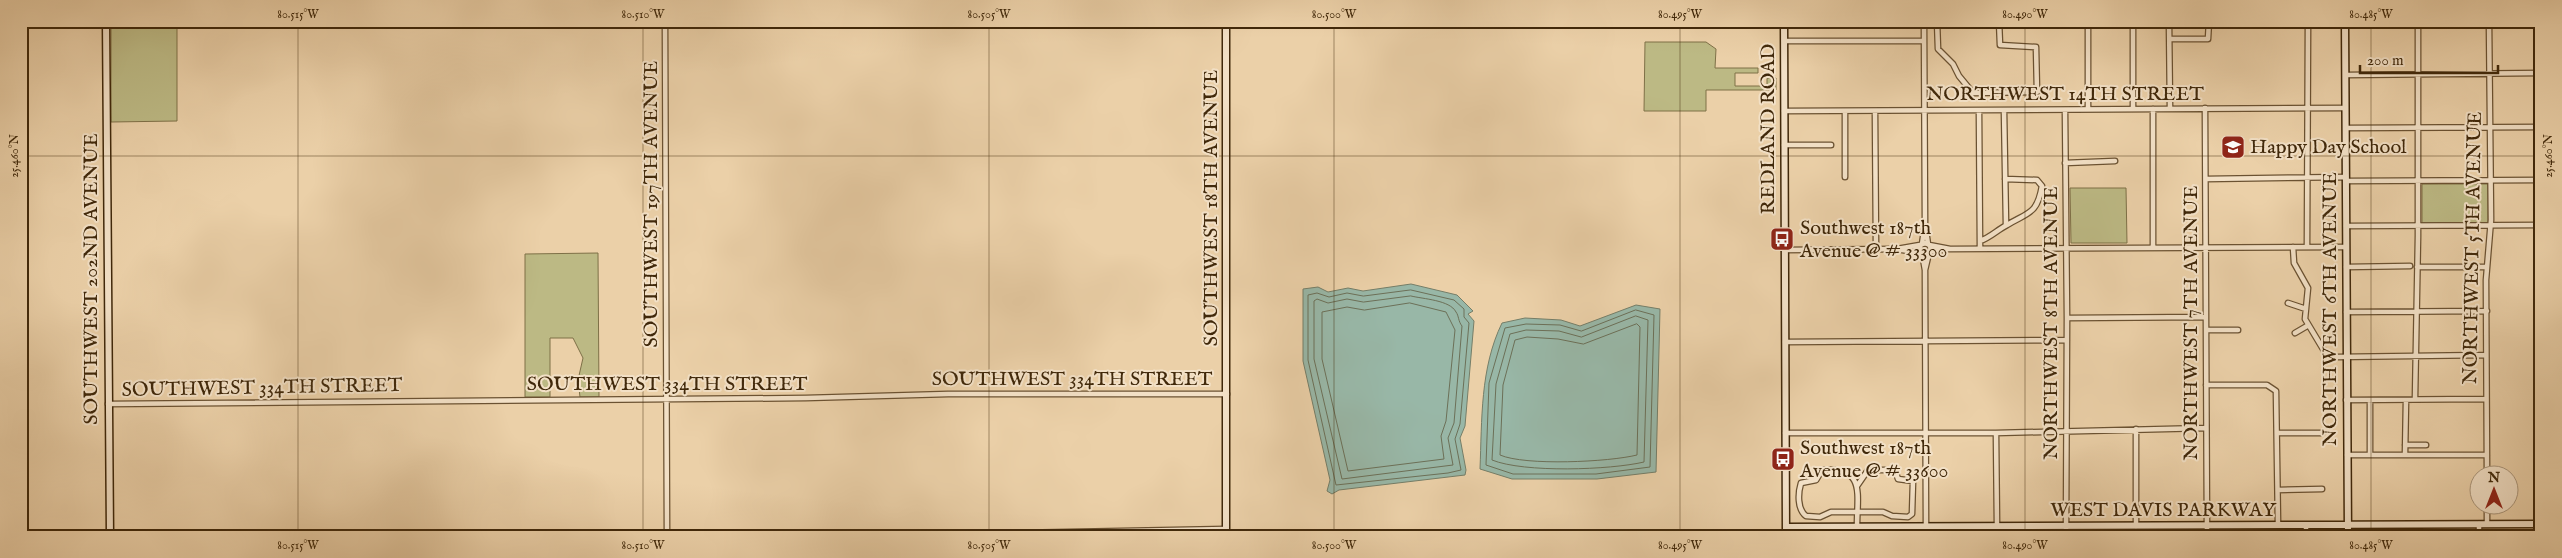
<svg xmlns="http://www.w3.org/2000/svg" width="2562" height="558" font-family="'IM FELL English',serif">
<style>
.green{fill:#bcb984;stroke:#7e7047}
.water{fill:#98b7a7;stroke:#757e68}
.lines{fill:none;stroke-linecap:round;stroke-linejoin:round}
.shore{stroke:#6c7058;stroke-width:1}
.street-casing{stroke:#6b5232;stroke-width:7}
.secondary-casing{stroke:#40280a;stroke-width:9}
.street{stroke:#f2e0c6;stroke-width:4.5}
.secondary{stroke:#f2e0c6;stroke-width:6}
.ticks{fill:none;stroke:#40280a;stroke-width:1;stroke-opacity:0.45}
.labels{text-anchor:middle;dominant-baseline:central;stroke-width:4;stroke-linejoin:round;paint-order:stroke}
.street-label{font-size:20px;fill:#40280a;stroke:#f2e0c6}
.poi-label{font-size:20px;fill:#40280a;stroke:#f2e0c6;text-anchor:start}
.neatline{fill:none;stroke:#40280a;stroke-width:2}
.ticks-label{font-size:12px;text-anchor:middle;fill:#40280a}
</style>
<rect width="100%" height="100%" fill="#ebd0a8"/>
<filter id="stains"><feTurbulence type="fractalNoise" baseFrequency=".004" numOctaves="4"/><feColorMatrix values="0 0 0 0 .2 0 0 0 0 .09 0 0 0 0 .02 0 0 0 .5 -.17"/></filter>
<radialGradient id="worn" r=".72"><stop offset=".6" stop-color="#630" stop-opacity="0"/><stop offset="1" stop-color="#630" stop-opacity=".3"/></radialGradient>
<path class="green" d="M 111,21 L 177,21 L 177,121 L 111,122 Z
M 1645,42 L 1706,42 L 1716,49 L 1715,68 L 1758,68 L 1758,73 L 1735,73 L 1735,86 L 1767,86 L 1767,78 L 1776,78 L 1776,90 L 1706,90 L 1706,111 L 1644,111 Z
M 2422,184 L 2488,184 L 2488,223 L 2422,223 Z
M 2070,188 L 2126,188 L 2127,243 L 2071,243 Z
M 598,253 L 599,397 L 580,397 L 578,380 L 583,358 L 573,338 L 550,338 L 550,397 L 525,397 L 525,254 Z
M 2355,534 L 2470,534 L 2470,537 L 2355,537 Z"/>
<path class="water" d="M 1411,284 L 1457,295 L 1473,311 L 1468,314 L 1474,321 L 1465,426 L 1460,438 L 1466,470 L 1465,475 L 1339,490 L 1332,494 L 1327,491 L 1330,480 L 1303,361 L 1303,289 L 1318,287 L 1328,292 L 1348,288 L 1363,291 Z
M 1636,305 L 1660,309 L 1656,472 L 1597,479 L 1512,479 L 1480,469 C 1482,420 1480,368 1502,323 L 1525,318 L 1561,320 L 1580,326 Z"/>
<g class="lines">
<path class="shore" d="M 1411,290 L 1454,300 L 1464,309 L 1464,317 L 1469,323 L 1460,424 L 1455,439 L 1461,470 L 1448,473 L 1336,485 L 1308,360 L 1308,295 L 1317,293 L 1329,297 L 1347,293 L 1363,296 Z
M 1411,296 C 1423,299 1450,300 1456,312 C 1459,316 1458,321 1462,326 L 1454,423 L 1448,438 L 1453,465 L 1342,479 L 1314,359 L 1314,301 L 1317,299 L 1328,303 L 1347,299 L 1363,302 Z
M 1410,303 L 1446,312 L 1455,330 L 1446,421 L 1441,436 L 1444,459 L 1348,471 L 1322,359 L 1322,312 L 1347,307 L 1364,310 Z
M 1636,310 L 1654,315 L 1650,467 L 1596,474 L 1513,474 L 1486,465 L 1489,383 L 1505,328 L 1526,324 L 1560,325 L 1581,331 Z
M 1636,316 L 1648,320 L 1644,462 C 1610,470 1524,473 1492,460 L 1496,384 L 1510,334 L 1526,330 L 1559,331 L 1581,337 Z
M 1637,324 L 1640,327 L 1637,455 C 1609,462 1525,466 1500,455 L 1503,385 L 1515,340 L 1527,337 L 1558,339 L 1583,344 Z"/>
<g class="street-casing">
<path id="street" d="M 665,21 L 667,537
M 1924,21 L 1925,224 L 1928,244
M 1937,21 L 1938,49 L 1953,64 L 1959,76 L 1973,93 L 2037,92 L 2036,47 L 2000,45 L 1999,21
M 2133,21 L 2133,109
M 2169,21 L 2170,109
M 2345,22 L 2476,21
M 2170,39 L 2208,39 L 2209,21
M 1784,41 L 1924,41
M 2346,75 L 2541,73
M 2205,108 L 2207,537
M 2088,109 L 2088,21
M 2153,109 L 2153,247
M 2004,110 L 2006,225
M 2065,110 L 2067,318 L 2066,537
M 1784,111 L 2345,108
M 1845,111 L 1845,177
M 1875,111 L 1876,249
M 1979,111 L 1980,249
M 2346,128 L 2541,127
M 1784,145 L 1831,145
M 2065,163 L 2115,161
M 2206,179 L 2346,177
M 2346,181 L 2541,180
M 2346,226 L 2541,225
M 1980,241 C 1991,237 1997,230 2007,225 C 2028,212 2037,215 2042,186 L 2037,180 L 2005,179
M1919.5 249a5.5 5.5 0 1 1 11 0a5.5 5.5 0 1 1-11 0Z
M 1922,244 L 1925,224
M 1929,245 L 1950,249 L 2346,247
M 2293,247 L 2294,263 L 2308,288 L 2305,319 L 2326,354 L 2337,357 L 2486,355
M 2307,247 L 2308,21
M 1897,249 L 1920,245
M 1784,250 L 1896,249 L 1921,253
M 1929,252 L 1948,249
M 1922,253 L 1925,270 L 1926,527
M 2346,267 L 2410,266
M 2417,267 L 2487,267
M 1925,270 L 1929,253
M 2288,303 L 2306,309
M 2346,312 L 2487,311
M 2067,318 L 2206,317
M 2206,330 L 2238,330
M 2295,333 L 2307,326
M 1785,342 L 2067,340
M 2206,385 L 2267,385 L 2276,391 L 2278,525
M 2415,399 L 2418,236 L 2418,21
M 2346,400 L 2486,399
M 2370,400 L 2370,455
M 108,404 L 806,398 L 948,394 L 1227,394
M 2136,429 L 2136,526
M 1785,433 L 1996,433 L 2206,428
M 1996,433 L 1997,527
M 2277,433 L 2322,433
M 2405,445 L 2426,445
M 2347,455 L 2487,455
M 2405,455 L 2406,400
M 2487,476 L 2486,280 L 2491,220 L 2489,21
M 1857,486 L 1868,470 L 1895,470 L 1898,479 L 1913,481 L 1912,514 L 1908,517 L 1892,516 L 1883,512 L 1831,512 L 1820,517 L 1806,516 C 1797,509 1798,493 1801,483 L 1816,480 L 1822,470 C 1866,467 1857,493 1857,527
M 2278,490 L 2322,489
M 2487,506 L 2487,524
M 2479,524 L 2479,537
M 817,537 L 1226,529
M 2306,537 L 2306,525"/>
</g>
<g class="secondary-casing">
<path id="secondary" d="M 106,21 L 110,537
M 1226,21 L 1226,537
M 1784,21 L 1786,537
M 2345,21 L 2348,537
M 1786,527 L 2541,524"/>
</g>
<use href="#street" class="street"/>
<use href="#secondary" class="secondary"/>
</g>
<path class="ticks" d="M 298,21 L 298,537M 643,21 L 643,537M 989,21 L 989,537M 1334,21 L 1334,537M 1680,21 L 1680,537M 2025,21 L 2025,537M 2371,21 L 2371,537M 21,156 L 2541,156M 21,536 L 2541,536"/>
<defs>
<g id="school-square" transform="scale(1.25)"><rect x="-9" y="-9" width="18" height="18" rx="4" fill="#8f2418" stroke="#f2e0c6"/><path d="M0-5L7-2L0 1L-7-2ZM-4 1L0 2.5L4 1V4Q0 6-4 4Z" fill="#fff"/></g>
<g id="bus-square" transform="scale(1.25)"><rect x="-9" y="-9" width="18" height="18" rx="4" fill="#8f2418" stroke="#f2e0c6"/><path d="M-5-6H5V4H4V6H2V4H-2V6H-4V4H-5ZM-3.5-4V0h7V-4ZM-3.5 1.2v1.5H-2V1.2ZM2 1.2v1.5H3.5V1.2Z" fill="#fff"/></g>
</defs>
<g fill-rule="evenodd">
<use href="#school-square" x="2233" y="147"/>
<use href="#bus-square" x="1782" y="239"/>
<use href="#bus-square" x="1783" y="459"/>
</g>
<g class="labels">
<g class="street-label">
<text x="2065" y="94">NORTHWEST 14TH STREET</text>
<text transform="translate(1768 129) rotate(-90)">REDLAND ROAD</text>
<text transform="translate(651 204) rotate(-90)">SOUTHWEST 197TH AVENUE</text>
<text transform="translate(1211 208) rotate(-90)">SOUTHWEST 18TH AVENUE</text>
<text transform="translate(2473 248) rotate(-89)">NORTHWEST 5TH AVENUE</text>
<text transform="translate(91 279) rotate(-90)">SOUTHWEST 202ND AVENUE</text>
<text transform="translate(2330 309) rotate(-90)">NORTHWEST 6TH AVENUE</text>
<text transform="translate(2051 323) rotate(-90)">NORTHWEST 8TH AVENUE</text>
<text transform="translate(2191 323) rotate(-90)">NORTHWEST 7TH AVENUE</text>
<text x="1072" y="379">SOUTHWEST 334TH STREET</text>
<text x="667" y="384">SOUTHWEST 334TH STREET</text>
<text transform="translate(262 388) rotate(-1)">SOUTHWEST 334TH STREET</text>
<text x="2163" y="510">WEST DAVIS PARKWAY</text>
</g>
<g class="poi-label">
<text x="2250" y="147">Happy Day School</text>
<text x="1800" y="228">Southwest 187th<tspan x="1800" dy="23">Avenue @ # 33300</tspan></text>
<text x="1800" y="448">Southwest 187th<tspan x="1800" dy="23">Avenue @ # 33600</tspan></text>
</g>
</g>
<rect width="2562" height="558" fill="none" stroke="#ebd0a8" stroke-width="55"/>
<g transform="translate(2494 490)"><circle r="24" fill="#f2e0c6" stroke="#ab967b"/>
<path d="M0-4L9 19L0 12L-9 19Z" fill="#8f2418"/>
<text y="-8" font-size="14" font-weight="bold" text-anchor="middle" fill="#40280a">N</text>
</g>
<path d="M2360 65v8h138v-8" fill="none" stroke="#40280a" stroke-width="2.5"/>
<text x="2367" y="65" font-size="15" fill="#40280a" stroke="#f2e0c6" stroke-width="4" paint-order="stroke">200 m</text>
<rect x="28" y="28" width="2506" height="502" class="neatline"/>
<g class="ticks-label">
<text x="298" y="18">80.515°W</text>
<text x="643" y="18">80.510°W</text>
<text x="989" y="18">80.505°W</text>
<text x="1334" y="18">80.500°W</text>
<text x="1680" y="18">80.495°W</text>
<text x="2025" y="18">80.490°W</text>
<text x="2371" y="18">80.485°W</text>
<text transform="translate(14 156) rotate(-90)" y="4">25.460°N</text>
<text transform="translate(2548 156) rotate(-90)" y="4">25.460°N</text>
<text x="298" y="549">80.515°W</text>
<text x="643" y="549">80.510°W</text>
<text x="989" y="549">80.505°W</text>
<text x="1334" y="549">80.500°W</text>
<text x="1680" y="549">80.495°W</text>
<text x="2025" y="549">80.490°W</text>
<text x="2371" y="549">80.485°W</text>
</g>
<rect width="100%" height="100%" filter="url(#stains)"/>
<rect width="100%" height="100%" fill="url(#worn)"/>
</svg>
